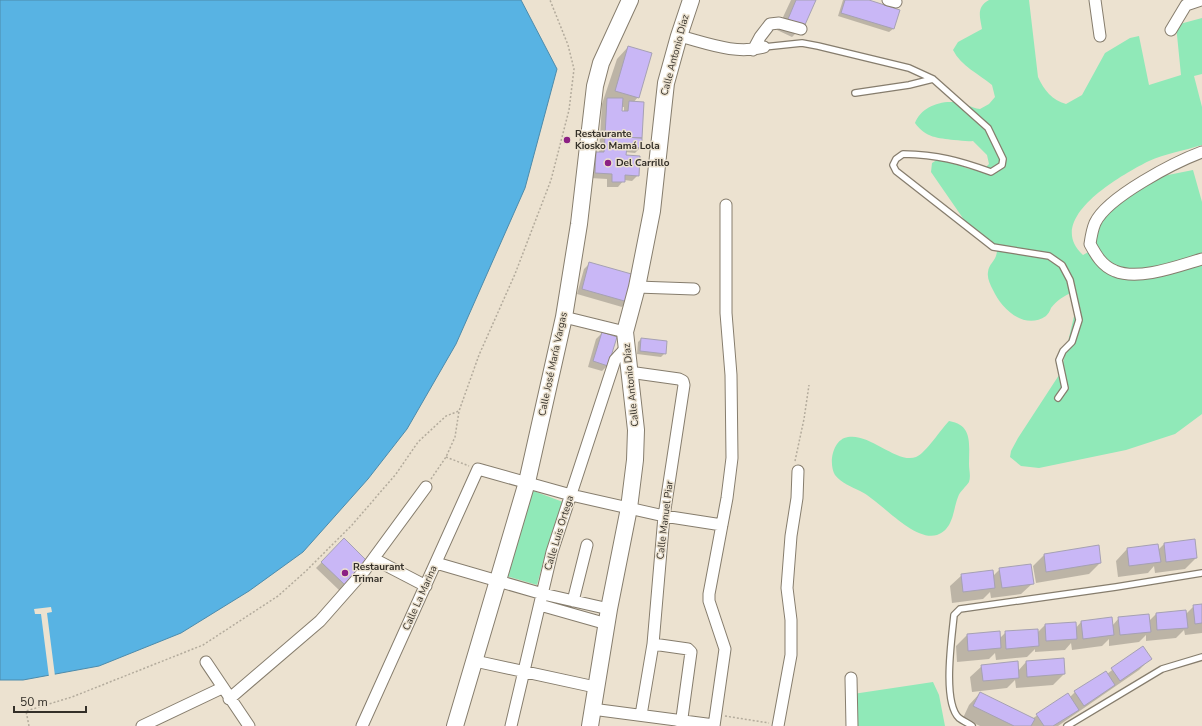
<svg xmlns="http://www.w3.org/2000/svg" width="1202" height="726" font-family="'Nunito Sans',sans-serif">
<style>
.green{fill:#90e9b8}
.water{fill:#58b3e3;stroke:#4d8bab}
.pier{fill:#ece2d0}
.shadow{fill:#0003;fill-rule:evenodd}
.building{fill:#c9b7f6;stroke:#a6a1b3}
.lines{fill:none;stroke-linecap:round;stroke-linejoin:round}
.lane-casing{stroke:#867d6d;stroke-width:8}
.street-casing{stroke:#867d6d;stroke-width:13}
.secondary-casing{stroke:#867d6d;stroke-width:18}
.path{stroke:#b3ab9c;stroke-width:1.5;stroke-dasharray:2 2;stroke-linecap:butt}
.lane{stroke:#fff;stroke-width:5.5}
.street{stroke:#fff;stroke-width:11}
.secondary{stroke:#fff;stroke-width:16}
.poi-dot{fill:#8c2084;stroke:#ece2d0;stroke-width:1.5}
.labels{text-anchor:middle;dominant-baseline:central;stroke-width:3;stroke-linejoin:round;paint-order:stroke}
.street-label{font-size:10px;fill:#332f28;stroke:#ece2d0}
.poi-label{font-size:10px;font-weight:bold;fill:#332f28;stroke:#ece2d0;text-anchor:start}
</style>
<rect width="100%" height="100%" fill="#ece2d0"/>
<path class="green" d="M 989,0 L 1029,0 L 1038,77 C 1044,90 1052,100 1066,104 L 1082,95 L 1105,53 L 1130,38 L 1139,36 L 1149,85 L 1181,75 L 1176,25 L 1202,18 L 1202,74 L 1194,76 L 1202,107 L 1202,145 C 1186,150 1164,154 1149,161 C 1121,175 1043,219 1083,255 L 1092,250 L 1097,232 L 1110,207 L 1158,177 L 1193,170 L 1202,202 L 1202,414 L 1175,434 L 1126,450 L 1039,468 L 1021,466 L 1010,457 L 1011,451 L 1018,438 L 1061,372 L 1078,299 L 1073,292 C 1064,296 1057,300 1051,308 C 1050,311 1048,314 1046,316 C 1024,331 1001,308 993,290 C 990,284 987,278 988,272 C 989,262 998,261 997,247 L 969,227 L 931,172 L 932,163 L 940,158 C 957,162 964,171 983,170 L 989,164 L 987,155 L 973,141 C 966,142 961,140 954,140 C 938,138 926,138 915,123 C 920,109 937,101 953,102 C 963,102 971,108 980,109 L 989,104 L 995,97 L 992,85 C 979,74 961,66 953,50 L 958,42 L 982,29 C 980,17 976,7 989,0 Z
M 949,421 C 973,425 969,444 969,464 C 969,470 971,476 969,482 C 966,487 960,491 958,497 C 953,509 954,529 937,535 C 913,542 881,501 860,491 C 852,487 841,483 835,475 C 828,463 833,439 848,437 C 870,433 897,464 916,457 C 926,453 941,429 949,421 Z
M 531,490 L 563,502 L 547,548 L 537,585 L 506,576 Z
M 933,682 L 939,695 L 945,726 L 855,726 L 853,694 Z"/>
<path class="water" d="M 0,0 L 521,0 L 557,69 L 525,188 L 456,344 L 407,429 L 368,479 L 303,552 L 249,591 L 181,633 L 99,666 L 23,680 L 0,680 Z"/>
<path class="pier" d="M 51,607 L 52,612 L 47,613 L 55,676 L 49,677 L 41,614 L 35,614 L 34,609 Z"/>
<path class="shadow" d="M 791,0 L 815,0 L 803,26 L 792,37 L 777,30 Z
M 843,0 L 865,0 L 893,29 L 889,32 L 838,16 Z
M 628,47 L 638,97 L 633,103 L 641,147 L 635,153 L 625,152 L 625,156 L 638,175 L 632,181 L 624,180 L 618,187 L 607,187 L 607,179 L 590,178 L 591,159 L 597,153 L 599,153 L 602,104 L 617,59 ZM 621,107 L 624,107 L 624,112 L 621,112 Z
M 589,264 L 627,301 L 622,307 L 577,294 L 584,269 Z
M 602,333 L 608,365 L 602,371 L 588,367 L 596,339 Z
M 641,339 L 665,353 L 661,357 L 637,354 L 638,342 Z
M 344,540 L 366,562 L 339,590 L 316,568 Z
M 1164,544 L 1196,558 L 1185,569 L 1155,573 L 1154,566 L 1148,573 L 1118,577 L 1116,561 L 1127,549 L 1158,550 Z
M 1044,555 L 1100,563 L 1089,574 L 1036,583 L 1033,566 Z
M 1000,569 L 1033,583 L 1021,594 L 991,598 L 990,592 L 983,599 L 952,603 L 950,586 L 962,575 L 993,576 Z
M 1202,605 L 1202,633 L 1185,635 L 1184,630 L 1176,638 L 1146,641 L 1146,635 L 1139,642 L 1109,646 L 1109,639 L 1102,646 L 1072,650 L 1071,643 L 1065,650 L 1035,652 L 1035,649 L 1027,657 L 996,660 L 995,653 L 989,659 L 957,662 L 956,646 L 967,635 L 999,639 L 1006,632 L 1037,633 L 1045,625 L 1075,623 L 1075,629 L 1081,622 L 1112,626 L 1119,618 L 1149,621 L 1156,614 L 1186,614 L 1194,606 Z
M 1142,647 L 1150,659 L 1139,670 L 1058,726 L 980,726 L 963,718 L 969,705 L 980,693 L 1032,719 L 1068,694 L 1070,697 L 1075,692 L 1107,674 Z
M 1026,662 L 1064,674 L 1053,685 L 1016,688 L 1015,680 L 1007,688 L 972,692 L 970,677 L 982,666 L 1018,671 Z"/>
<path class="building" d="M 796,0 L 816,0 L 804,27 L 788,19 Z
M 845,0 L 869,0 L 900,10 L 894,29 L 841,13 Z
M 628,46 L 652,53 L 639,98 L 615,91 Z
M 607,98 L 623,98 L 622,111 L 628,111 L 629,101 L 644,102 L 642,138 L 605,136 Z
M 605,136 L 642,138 L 642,148 L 627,147 L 626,155 L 640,156 L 639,176 L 625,175 L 625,182 L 612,182 L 612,174 L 595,173 L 596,152 L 604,152 Z
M 589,262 L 635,275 L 628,302 L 582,289 Z
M 602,332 L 617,337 L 608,366 L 593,361 Z
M 641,338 L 667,341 L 666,354 L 640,351 Z
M 344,538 L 368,562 L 345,585 L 321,562 Z
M 1195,539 L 1197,558 L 1166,562 L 1164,543 Z
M 1158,544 L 1161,562 L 1129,566 L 1127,548 Z
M 1099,545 L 1101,563 L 1046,572 L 1044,554 Z
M 1031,564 L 1034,584 L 1002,588 L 999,568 Z
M 993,570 L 995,588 L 963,592 L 961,574 Z
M 1202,604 L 1202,623 L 1195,624 L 1193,605 Z
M 1186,610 L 1188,628 L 1157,630 L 1156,613 Z
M 1149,614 L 1151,632 L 1120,635 L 1118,617 Z
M 1112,617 L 1114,635 L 1083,639 L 1081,621 Z
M 1076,622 L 1077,639 L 1046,641 L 1045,624 Z
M 1038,629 L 1039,646 L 1006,649 L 1005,631 Z
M 1000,631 L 1001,648 L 968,651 L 967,634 Z
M 1143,646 L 1152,659 L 1120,681 L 1111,668 Z
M 1064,658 L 1065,674 L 1027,677 L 1026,661 Z
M 1018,661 L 1019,678 L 983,681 L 981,665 Z
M 1106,671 L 1115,685 L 1084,706 L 1074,691 Z
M 980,692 L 1035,719 L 1031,726 L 1014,726 L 973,706 Z
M 1068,693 L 1079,710 L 1053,726 L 1044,726 L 1036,714 Z"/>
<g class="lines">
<g class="lane-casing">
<path id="lane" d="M 764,47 L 802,43 L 818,46 L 909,68 L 933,79 L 988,128 L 1003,159 L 1002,165 L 991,172 C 958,160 938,155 903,154 L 896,159 L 893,165 L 896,171 L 993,247 L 1049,256 L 1062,265 L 1070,280 L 1079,320 L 1072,342 L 1063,351 L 1059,360 L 1065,388 L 1058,398
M 855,93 L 909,85 L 933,79
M 972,726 C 968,723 963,721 959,718 C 942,702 952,637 954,615 L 960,609 L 1116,587 L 1202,573
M 1067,726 L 1162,669 L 1202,657"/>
</g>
<g class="street-casing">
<path id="street" d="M 888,0 L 896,2
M 1095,0 L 1100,36
M 1171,30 L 1186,5 L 1201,0
M 679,36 C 707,43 735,55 764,47
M 753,50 L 760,37 L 770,24 L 779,23 L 801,29
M 1202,152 C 1175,162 1107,197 1095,223 C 1092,230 1091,237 1090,244 C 1096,255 1102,266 1115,271 C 1139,281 1178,266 1202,259
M 637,287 L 694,289
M 564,317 L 625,332
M 629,372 L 679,379 L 683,381 L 684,385 L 664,516 L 653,644 L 641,715
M 374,559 L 426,586
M 436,563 L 543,594 L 609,609
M 573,601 L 587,545
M 540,605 L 607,624
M 653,644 L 688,649 L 691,652 L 681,725
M 475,661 L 595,687
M 206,662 L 249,726
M 851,678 L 852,726
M 229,699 L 320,621 L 365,570 L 426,487
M 592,709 L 714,725
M 142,726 L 222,688
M 362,726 L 478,469 L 571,495 L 664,516 L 722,525
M 511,726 L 552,552 L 615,360 L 626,348
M 714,726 L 725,649 L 709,601 L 709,594 L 727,498 L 732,458 L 731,375 L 726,313 L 726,205
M 778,726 L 791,655 L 791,620 L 787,588 L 791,536 L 797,498 L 798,471"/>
</g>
<g class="secondary-casing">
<path id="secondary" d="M 455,726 L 527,482 L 564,317 L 579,224 L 595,86 L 601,63 L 630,0
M 590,726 L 609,609 L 629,508 L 635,460 L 636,430 L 625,332 L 637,287 L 652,211 L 666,83 L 679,36 L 691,0"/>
</g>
<path class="path" d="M 446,457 L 469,466
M 795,461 L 804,419 L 809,385
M 431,479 L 446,457 L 455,437 L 459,411 L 479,355 L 515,274 L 551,180 L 569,110 L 574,69 L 568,45 L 550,0
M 725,716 L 769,723
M 29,726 L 26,711 L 72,697 L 203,645 L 278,596 L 306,571 L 352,525 L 396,474 L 418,442 L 446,416 L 459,411"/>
<use href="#lane" class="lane"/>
<use href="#street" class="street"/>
<use href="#secondary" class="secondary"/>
</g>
<g class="poi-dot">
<circle cx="567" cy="140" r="4"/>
<circle cx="608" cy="163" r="4"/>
<circle cx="345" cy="573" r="4"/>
</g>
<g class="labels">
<g class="street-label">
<text transform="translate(675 55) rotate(-75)">Calle Antonio Díaz</text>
<text transform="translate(553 364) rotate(-78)">Calle José María Vargas</text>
<text transform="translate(631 385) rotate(-96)">Calle Antonio Díaz</text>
<text transform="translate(665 520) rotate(-83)">Calle Manuel Piar</text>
<text transform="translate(559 533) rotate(-73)">Calle Luis Ortega</text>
<text transform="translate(420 598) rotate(-66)">Calle La Marina</text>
</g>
<g class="poi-label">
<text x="575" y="134">Restaurante<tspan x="575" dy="12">Kiosko Mamá Lola</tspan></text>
<text x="616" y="163">Del Carrillo</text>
<text x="353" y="567">Restaurant<tspan x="353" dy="12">Trimar</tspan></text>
</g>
</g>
<path d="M14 706v6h72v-6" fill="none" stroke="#332f28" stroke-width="2"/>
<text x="20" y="706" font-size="12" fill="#332f28" stroke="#ece2d0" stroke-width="3" paint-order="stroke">50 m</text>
</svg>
